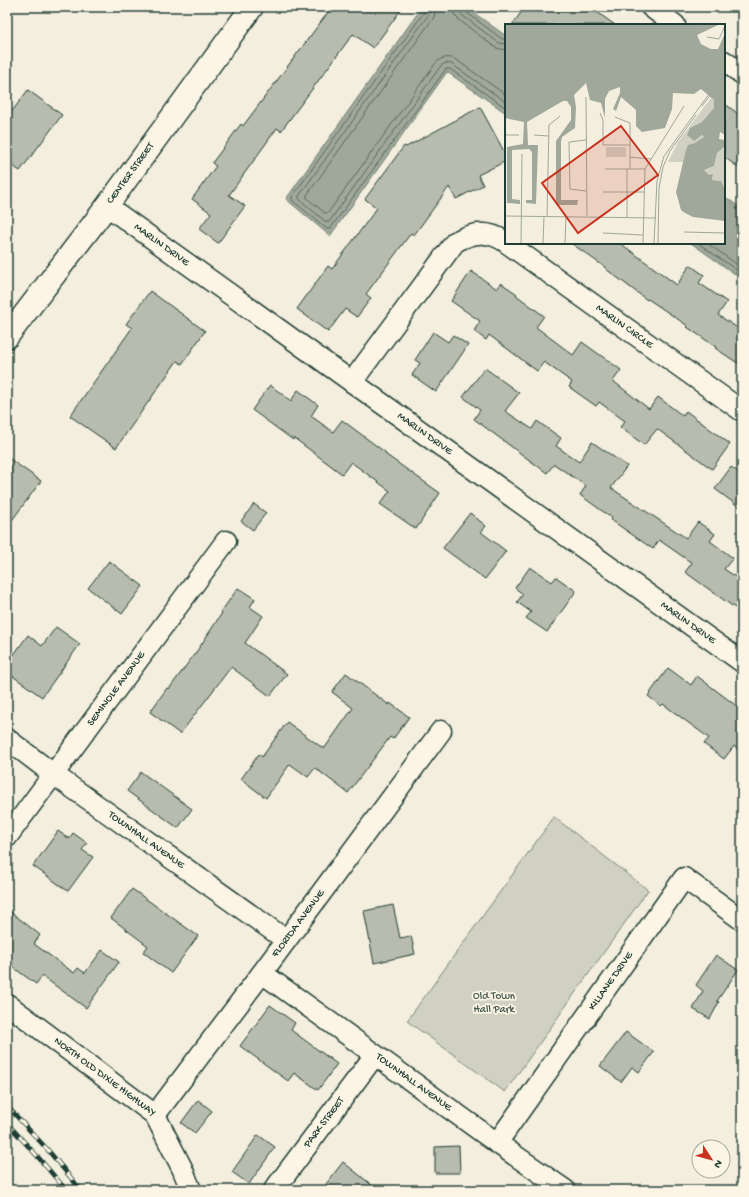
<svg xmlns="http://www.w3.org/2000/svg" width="749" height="1197" font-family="'Gochi Hand',sans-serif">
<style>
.green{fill:#d0d1c2;stroke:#78877b}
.water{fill:#a0a89b;stroke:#6c7d72}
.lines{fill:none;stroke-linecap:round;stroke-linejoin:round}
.shore{stroke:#53685d;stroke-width:1}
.building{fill:#b8bcae;stroke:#1f3d34}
.minor-casing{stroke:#1f3d34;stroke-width:23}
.tertiary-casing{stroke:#1f3d34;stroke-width:25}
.minor{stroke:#fcf5e5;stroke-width:20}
.tertiary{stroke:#fcf5e5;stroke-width:22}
.rail-casing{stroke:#1f3d34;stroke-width:4.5}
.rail{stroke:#fcf5e5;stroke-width:3;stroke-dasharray:9;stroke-linecap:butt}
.labels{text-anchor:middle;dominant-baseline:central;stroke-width:3.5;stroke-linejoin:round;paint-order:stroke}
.street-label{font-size:11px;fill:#1f3d34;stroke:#fcf5e5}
.park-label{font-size:11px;fill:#425b50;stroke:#fcf5e5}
.inset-road{fill:none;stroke:#9ea79a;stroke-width:1}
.view{fill:#c8321e;fill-opacity:0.15;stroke:#c8321e;stroke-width:2}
.inset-edge{fill:none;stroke:#1f3d34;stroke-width:2}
</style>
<rect width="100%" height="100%" fill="#f3eede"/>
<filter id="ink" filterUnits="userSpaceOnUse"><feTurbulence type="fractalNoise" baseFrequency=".025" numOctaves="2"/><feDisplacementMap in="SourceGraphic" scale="8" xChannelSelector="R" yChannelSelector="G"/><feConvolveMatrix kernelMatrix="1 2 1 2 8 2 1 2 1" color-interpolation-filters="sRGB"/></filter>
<g filter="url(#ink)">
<path class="green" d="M 554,817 L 648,890 L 505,1092 L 407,1021 Z"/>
<path class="water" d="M 422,7 L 466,7 L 506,36 L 506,113 L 447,72 L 330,236 L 286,199 Z
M 724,196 L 742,209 L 742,279 L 691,243 L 724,243 Z"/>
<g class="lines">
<path class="shore" d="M 425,7 L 425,11 L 292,197 L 292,200 L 327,229 L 330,229 L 446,69 L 450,69 L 506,108
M 430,7 L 429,14 L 299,196 L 299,199 L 326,222 L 329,222 L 440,67 C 443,63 448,62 453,65 L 506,102
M 436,7 L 434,17 L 307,195 L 307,198 L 325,213 L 328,213 L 435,64 C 440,58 447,56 455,59 L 506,95
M 453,7 L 454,14 L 459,20 L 496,48 L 506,50
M 459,7 L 460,12 L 463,16 L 499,43 L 506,44
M 464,7 L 466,12 L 502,39 L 506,39
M 698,243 L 742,274
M 707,243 L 742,268"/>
</g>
<path class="building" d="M 332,7 L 403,7 L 373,48 L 353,34 L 281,131 L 277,128 L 229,195 L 245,206 L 218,243 L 199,229 L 211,213 L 192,199 L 216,166 L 212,163 L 241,124 L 243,126 Z
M 525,7 L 590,7 L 615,25 L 512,25 Z
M 28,90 L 62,115 L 20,171 L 7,162 L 7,118 Z
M 724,103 L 742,117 L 742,170 L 724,157 Z
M 480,107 L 506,155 L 506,161 L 478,175 L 483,185 L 456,199 L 449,187 L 414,235 L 411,233 L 366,294 L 371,298 L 357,317 L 345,309 L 328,332 L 297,309 L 328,266 L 332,269 L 377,208 L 365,199 L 404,146 L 406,147 Z
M 571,243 L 620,243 L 677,285 L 690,265 L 704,275 L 699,283 L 727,302 L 718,315 L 742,331 L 742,366 L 715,348 L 716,347 L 687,327 L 688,326 L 648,299 L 647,300 L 606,269 L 606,268 Z
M 471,271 L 497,289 L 501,283 L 517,294 L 516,295 L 544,316 L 536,327 L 573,355 L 582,342 L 621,370 L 613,381 L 649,409 L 658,397 L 683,416 L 686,411 L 730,444 L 712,469 L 657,429 L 644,445 L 620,427 L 625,421 L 599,402 L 596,406 L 569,387 L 572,382 L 544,362 L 537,371 L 489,335 L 486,340 L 474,331 L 480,321 L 451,301 Z
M 150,291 L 205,331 L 182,364 L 177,361 L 116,448 L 70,416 L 132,328 L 126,324 Z
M 433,332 L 448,342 L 453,335 L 468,345 L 436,392 L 412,375 L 420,363 L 415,360 Z
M 485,368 L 519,393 L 505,411 L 532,429 L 537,421 L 561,438 L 556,446 L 579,462 L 592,442 L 627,466 L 611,488 L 686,538 L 698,522 L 715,534 L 710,541 L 733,558 L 724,569 L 742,581 L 742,613 L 685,572 L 692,563 L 659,540 L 653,549 L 611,520 L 612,518 L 580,495 L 586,486 L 554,464 L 547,473 L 474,419 L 480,410 L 463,397 Z
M 270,385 L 291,401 L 298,390 L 318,405 L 311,416 L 333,432 L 342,420 L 386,453 L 385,454 L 440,493 L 416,529 L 380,504 L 390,491 L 351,462 L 342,474 L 294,438 L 293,440 L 252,410 Z
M 7,457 L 41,481 L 7,527 Z
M 731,467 L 742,475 L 742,509 L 715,489 Z
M 254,504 L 266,513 L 253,530 L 241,521 Z
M 470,513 L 486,526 L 481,532 L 506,551 L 485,579 L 443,548 Z
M 109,561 L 143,586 L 122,614 L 88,588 Z
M 530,567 L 552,582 L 556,577 L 576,591 L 547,632 L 526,618 L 531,612 L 517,602 L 523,594 L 515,588 Z
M 238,588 L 255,599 L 250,607 L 263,616 L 245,643 L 287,674 L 270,696 L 231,667 L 180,734 L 150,712 L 167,688 L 169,689 L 199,648 L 222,613 L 221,612 Z
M 56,627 L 80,644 L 42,697 L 7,672 L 7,664 L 28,635 L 42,646 Z
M 668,668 L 691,685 L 697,676 L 742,710 L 742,752 L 734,746 L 724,759 L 704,744 L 709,738 L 663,704 L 661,706 L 648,696 Z
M 346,673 L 389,705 L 390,703 L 409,717 L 393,739 L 390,737 L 348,793 L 315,768 L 308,777 L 290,764 L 266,798 L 241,779 L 259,754 L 262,757 L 287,722 L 324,749 L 353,708 L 332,692 Z
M 141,772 L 192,809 L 178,828 L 127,791 Z
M 58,831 L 69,839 L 73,833 L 87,843 L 82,850 L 93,857 L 68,891 L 33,866 Z
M 132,889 L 198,936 L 171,973 L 143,952 L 148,946 L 111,918 Z
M 393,905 L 400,938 L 411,936 L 415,954 L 374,963 L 364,911 Z
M 7,909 L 40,935 L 34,944 L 74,973 L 78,968 L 85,973 L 102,950 L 119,962 L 86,1008 L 42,976 L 36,984 L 7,963 Z
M 716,955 L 738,970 L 717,1001 L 719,1002 L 710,1019 L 693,1009 L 703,991 L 696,985 Z
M 270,1005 L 295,1023 L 291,1030 L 337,1064 L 318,1090 L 294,1073 L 288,1081 L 240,1046 Z
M 626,1032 L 654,1052 L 639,1072 L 632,1067 L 621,1082 L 600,1066 Z
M 198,1100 L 212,1111 L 195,1133 L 181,1123 Z
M 258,1135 L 275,1147 L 249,1184 L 232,1172 Z
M 459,1146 L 460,1173 L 435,1173 L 435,1147 Z
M 343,1162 L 378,1190 L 334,1190 L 326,1184 Z"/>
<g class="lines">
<g class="minor-casing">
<g id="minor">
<path d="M 651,7 L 675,25"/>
<path d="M 724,61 L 742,74"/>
<path id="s1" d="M 107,206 L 742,662"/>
<path id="s2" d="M 507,243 L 742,411"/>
<path d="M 352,382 L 455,242 C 473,232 488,230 506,242"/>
<path id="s3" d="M 7,739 L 53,774 L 286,940"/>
<path id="s4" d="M 7,837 L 226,541"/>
<path id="s5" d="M 262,973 L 497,1143 L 565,1190"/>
<path id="s6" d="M 7,1004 L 155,1115 L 182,1168 L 191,1190"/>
<path id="s7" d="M 155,1115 L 262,973 L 441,731"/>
<path id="s8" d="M 497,1143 L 684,878 L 742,920"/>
<path id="s9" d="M 274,1190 L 375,1055"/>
</g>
</g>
<g class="tertiary-casing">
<g id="tertiary">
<path id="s10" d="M 7,337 L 107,206 L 252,7"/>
</g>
</g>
<use href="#minor" class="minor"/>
<use href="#tertiary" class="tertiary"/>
<g class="rail-casing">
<path id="rail" d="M 7,1106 L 47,1149 L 81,1190
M 7,1123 L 38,1157 L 66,1190"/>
</g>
<use href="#rail" class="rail"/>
</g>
</g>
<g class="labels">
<g class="street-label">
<text stroke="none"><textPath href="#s10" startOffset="205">CENTER STREET</textPath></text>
<text stroke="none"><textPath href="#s1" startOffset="67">MARLIN DRIVE</textPath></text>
<text stroke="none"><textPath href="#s2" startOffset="144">MARLIN CIRCLE</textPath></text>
<text stroke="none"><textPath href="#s1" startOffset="391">MARLIN DRIVE</textPath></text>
<text stroke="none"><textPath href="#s1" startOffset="715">MARLIN DRIVE</textPath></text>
<text stroke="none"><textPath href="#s4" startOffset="184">SEMINOLE AVENUE</textPath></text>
<text stroke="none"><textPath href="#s3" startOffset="172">TOWNHALL AVENUE</textPath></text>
<text stroke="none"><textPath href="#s7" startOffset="239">FLORIDA AVENUE</textPath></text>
<text stroke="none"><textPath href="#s8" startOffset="198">KILLANE DRIVE</textPath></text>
<text stroke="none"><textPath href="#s6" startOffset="122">NORTH OLD DIXIE HIGHWAY</textPath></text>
<text stroke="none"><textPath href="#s5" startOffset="187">TOWNHALL AVENUE</textPath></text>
<text stroke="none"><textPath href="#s9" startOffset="84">PARK STREET</textPath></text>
</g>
<g class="park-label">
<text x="494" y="997">Old Town<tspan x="494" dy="13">Hall Park</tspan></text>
</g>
</g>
<g transform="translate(505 24)">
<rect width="220" height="220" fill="#f3eede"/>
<path d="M 206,74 L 209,76 L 209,84 L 189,116 L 196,111 L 199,113 L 179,138 L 163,138 L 173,118 ZM 220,122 L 220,165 L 216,157 L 207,156 L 208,151 L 204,151 L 199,146 L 209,142 L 212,129 ZM 101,123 L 121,123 L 121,133 L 101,133 Z" fill="#d0d1c2"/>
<path d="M 0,1 L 213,1 L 192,11 L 196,20 L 206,25 L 213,25 L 220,9 L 220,111 L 215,108 L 214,115 L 220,116 L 220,122 L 212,129 L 209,142 L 199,146 L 204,151 L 208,150 L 207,156 L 216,157 L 220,165 L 220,197 L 188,193 L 180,189 L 176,186 L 171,168 L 181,126 L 183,121 L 190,119 L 199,113 L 197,111 L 189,117 L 182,111 L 185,104 L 197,98 L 209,84 L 209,76 L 196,65 L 189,70 L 168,69 L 167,85 L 160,104 L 137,108 L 131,102 L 131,86 L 116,73 L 111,87 L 108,85 L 115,69 L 115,63 L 104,67 L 100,75 L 100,94 L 96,79 L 85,76 L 81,59 L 69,71 L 71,83 L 70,104 L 57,113 L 56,118 L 56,176 L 73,176 L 72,181 L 51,181 L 51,117 L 66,96 L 66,83 L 62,77 L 58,77 L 22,98 L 23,121 L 33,121 L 31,180 L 21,179 L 21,176 L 27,176 L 27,128 L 24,125 L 7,126 L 7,175 L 15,176 L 15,180 L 2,179 L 2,123 L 18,120 L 19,98 L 0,94 Z" fill="#a0a89b"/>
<path class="inset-road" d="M 202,13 L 214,15 L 220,2M 81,73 L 82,192M 197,82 L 220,52M 95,89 L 98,96 L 98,121 L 125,121M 110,93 L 125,99 L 125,145M 0,111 L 14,111M 29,111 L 43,112M 81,116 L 64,118 L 65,165 L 81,167M 125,133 L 146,135M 100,145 L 140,145M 98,168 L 139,168M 0,192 L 151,194M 42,192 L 44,101 L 55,92M 122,193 L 122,145M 179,208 L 220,209M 98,209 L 138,211M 16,219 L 17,130M 38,219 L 39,192M 60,219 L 61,192M 138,219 L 140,145 L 179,82M 149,219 L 152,157 L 159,132 L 220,48M 153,219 L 154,164 L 158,143 L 165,127 L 191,91"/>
<path class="view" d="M 116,102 L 153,151 L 73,209 L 37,159 Z"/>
<rect width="220" height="220" class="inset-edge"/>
</g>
<rect width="749" height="1197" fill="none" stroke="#fcf5e5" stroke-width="24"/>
<rect x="12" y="12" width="725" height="1173" fill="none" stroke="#1f3d34" stroke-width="1.5" filter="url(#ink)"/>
<g transform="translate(711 1159) rotate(126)"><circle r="19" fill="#fcf5e5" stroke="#a4ab9e"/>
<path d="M0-3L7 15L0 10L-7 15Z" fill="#c8321e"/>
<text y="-6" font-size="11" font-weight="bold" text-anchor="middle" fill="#1f3d34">N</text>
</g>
</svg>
